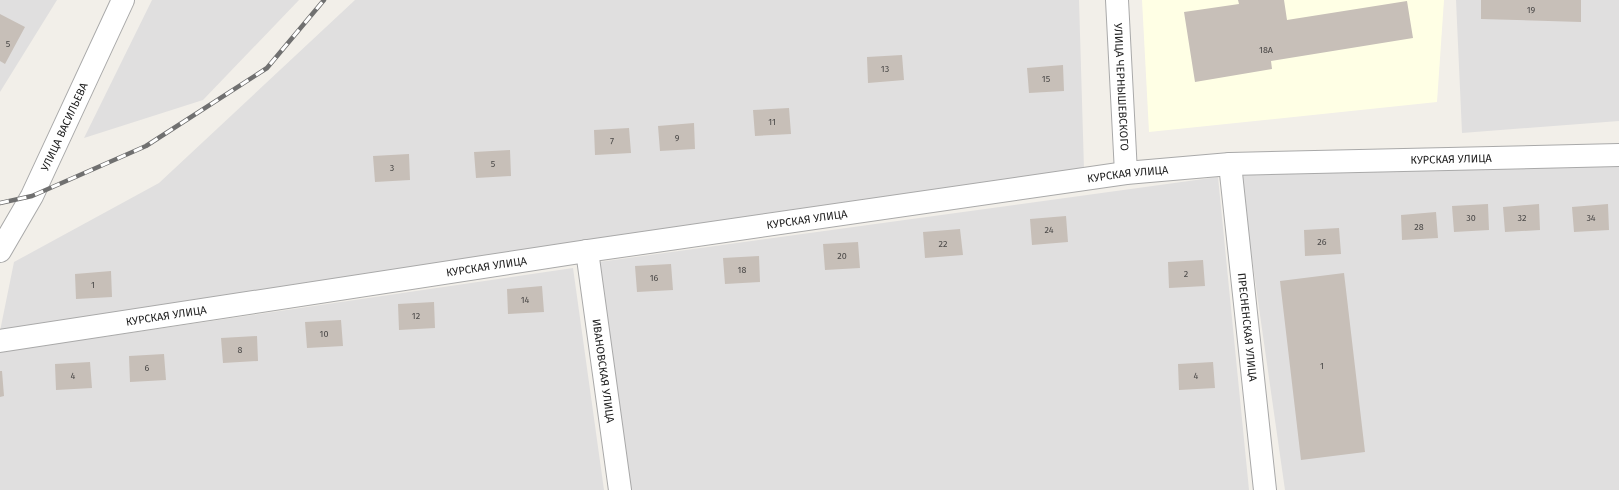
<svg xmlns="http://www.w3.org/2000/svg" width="1619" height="490" font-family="'Fira Sans',sans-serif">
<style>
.residential{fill:#e0dfdf}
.education{fill:#ffffe5}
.building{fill:#c7bfb8}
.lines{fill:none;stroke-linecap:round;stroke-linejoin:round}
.minor-casing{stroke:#a9a9a9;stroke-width:24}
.minor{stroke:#fff;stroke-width:22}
.rail-casing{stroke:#707070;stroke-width:4.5}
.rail{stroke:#fff;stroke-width:3;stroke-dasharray:9;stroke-linecap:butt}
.labels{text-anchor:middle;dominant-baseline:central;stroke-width:3;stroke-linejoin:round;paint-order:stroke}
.number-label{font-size:9px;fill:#4b4948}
.street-label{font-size:11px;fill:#222;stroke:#fff}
</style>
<rect width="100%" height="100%" fill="#f2efe9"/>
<path class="residential" d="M 0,0 L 57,0 L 0,92 Z
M 152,0 L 299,0 L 203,100 L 84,138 Z
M 355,0 L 1079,0 L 1084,169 L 0,331 L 14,262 L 159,183 Z
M 1456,0 L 1619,0 L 1619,121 L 1462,133 Z
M 1619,166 L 1619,490 L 1285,490 L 1240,175 Z
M 1218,177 L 1249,490 L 630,490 L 599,262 Z
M 573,268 L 604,490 L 0,490 L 0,352 Z"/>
<path class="education" d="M 1142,0 L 1444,0 L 1437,102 L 1149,132 Z"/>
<path class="building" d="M 1238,0 L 1284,0 L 1287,20 L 1407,1 L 1413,38 L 1271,61 L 1272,69 L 1195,82 L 1184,12 L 1239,4 Z
M 1481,0 L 1581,0 L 1581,22 L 1481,19 Z
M 0,14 L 25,27 L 5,64 L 0,61 Z
M 902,55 L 904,80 L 868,83 L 867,57 Z
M 1063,65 L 1064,91 L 1029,93 L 1027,68 Z
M 789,108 L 791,134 L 755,136 L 753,110 Z
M 694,123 L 695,149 L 660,151 L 658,126 Z
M 629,128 L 631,153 L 595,155 L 594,130 Z
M 510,150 L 511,176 L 476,178 L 474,152 Z
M 409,154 L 410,180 L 375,182 L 373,156 Z
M 1488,204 L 1489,230 L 1454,232 L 1452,206 Z
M 1539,204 L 1540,230 L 1505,232 L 1503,207 Z
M 1608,204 L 1609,230 L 1574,232 L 1572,207 Z
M 1436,212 L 1438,238 L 1402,240 L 1401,215 Z
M 1066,216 L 1068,242 L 1032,245 L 1030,219 Z
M 1339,228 L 1341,254 L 1305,256 L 1304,230 Z
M 960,229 L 963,255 L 925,258 L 923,232 Z
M 858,242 L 860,268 L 825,270 L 823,244 Z
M 759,256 L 760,282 L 725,284 L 723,258 Z
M 1203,260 L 1205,286 L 1169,288 L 1168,262 Z
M 671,264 L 673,290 L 637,292 L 635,266 Z
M 111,271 L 112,297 L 76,299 L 75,274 Z
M 1344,273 L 1365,452 L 1301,460 L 1280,281 Z
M 542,286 L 544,312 L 508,314 L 507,289 Z
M 434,302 L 435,328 L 399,330 L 398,304 Z
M 341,320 L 343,346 L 307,348 L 305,322 Z
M 257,336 L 258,361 L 223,363 L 221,338 Z
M 164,354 L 166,380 L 130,382 L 129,356 Z
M 90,362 L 92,388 L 56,390 L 55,364 Z
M 1213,362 L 1215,388 L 1179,390 L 1178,364 Z
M 0,371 L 2,371 L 4,396 L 0,397 Z"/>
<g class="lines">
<g class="minor-casing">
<g id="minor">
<path id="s1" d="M 1117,0 L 1126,173"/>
<path id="s2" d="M 1230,164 L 1265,490"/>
<path id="s3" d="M 0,251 L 32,196 L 123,0"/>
<path id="s4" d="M 587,251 L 620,490"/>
<path id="s5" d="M 0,341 L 587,251 L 1126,173 L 1230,164 L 1619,155"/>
</g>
</g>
<use href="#minor" class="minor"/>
<g class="rail-casing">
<path id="rail" d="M 0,203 L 32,196 L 146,146 L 267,68 L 324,0"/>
</g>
<use href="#rail" class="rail"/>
</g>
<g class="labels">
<g class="number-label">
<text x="1531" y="10">19</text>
<text x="8" y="44">5</text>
<text x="1266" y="50">18А</text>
<text x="885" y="69">13</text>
<text x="1046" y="79">15</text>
<text x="772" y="122">11</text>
<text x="677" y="138">9</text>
<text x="612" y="141">7</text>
<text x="493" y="164">5</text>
<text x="392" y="168">3</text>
<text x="1471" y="218">30</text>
<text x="1522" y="218">32</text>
<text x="1591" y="218">34</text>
<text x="1419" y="227">28</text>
<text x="1049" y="230">24</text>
<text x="1322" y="242">26</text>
<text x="943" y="244">22</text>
<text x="842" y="256">20</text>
<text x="742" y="270">18</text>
<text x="1186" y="274">2</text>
<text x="654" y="278">16</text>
<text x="93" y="285">1</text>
<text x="525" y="300">14</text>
<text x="416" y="316">12</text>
<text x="324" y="334">10</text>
<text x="240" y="350">8</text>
<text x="1322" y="366">1</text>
<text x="147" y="368">6</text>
<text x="73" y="376">4</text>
<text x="1196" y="376">4</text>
</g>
<g class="street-label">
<text stroke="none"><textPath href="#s1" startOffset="87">УЛИЦА ЧЕРНЫШЕВСКОГО</textPath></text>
<text stroke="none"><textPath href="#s3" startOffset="140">УЛИЦА ВАСИЛЬЕВА</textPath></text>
<text stroke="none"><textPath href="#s5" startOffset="1464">КУРСКАЯ УЛИЦА</textPath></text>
<text stroke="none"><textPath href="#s5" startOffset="1140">КУРСКАЯ УЛИЦА</textPath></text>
<text stroke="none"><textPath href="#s5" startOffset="816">КУРСКАЯ УЛИЦА</textPath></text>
<text stroke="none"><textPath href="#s5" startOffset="492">КУРСКАЯ УЛИЦА</textPath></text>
<text stroke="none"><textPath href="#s5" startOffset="168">КУРСКАЯ УЛИЦА</textPath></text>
<text stroke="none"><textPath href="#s2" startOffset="164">ПРЕСНЕНСКАЯ УЛИЦА</textPath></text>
<text stroke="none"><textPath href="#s4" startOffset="121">ИВАНОВСКАЯ УЛИЦА</textPath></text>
</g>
</g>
</svg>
